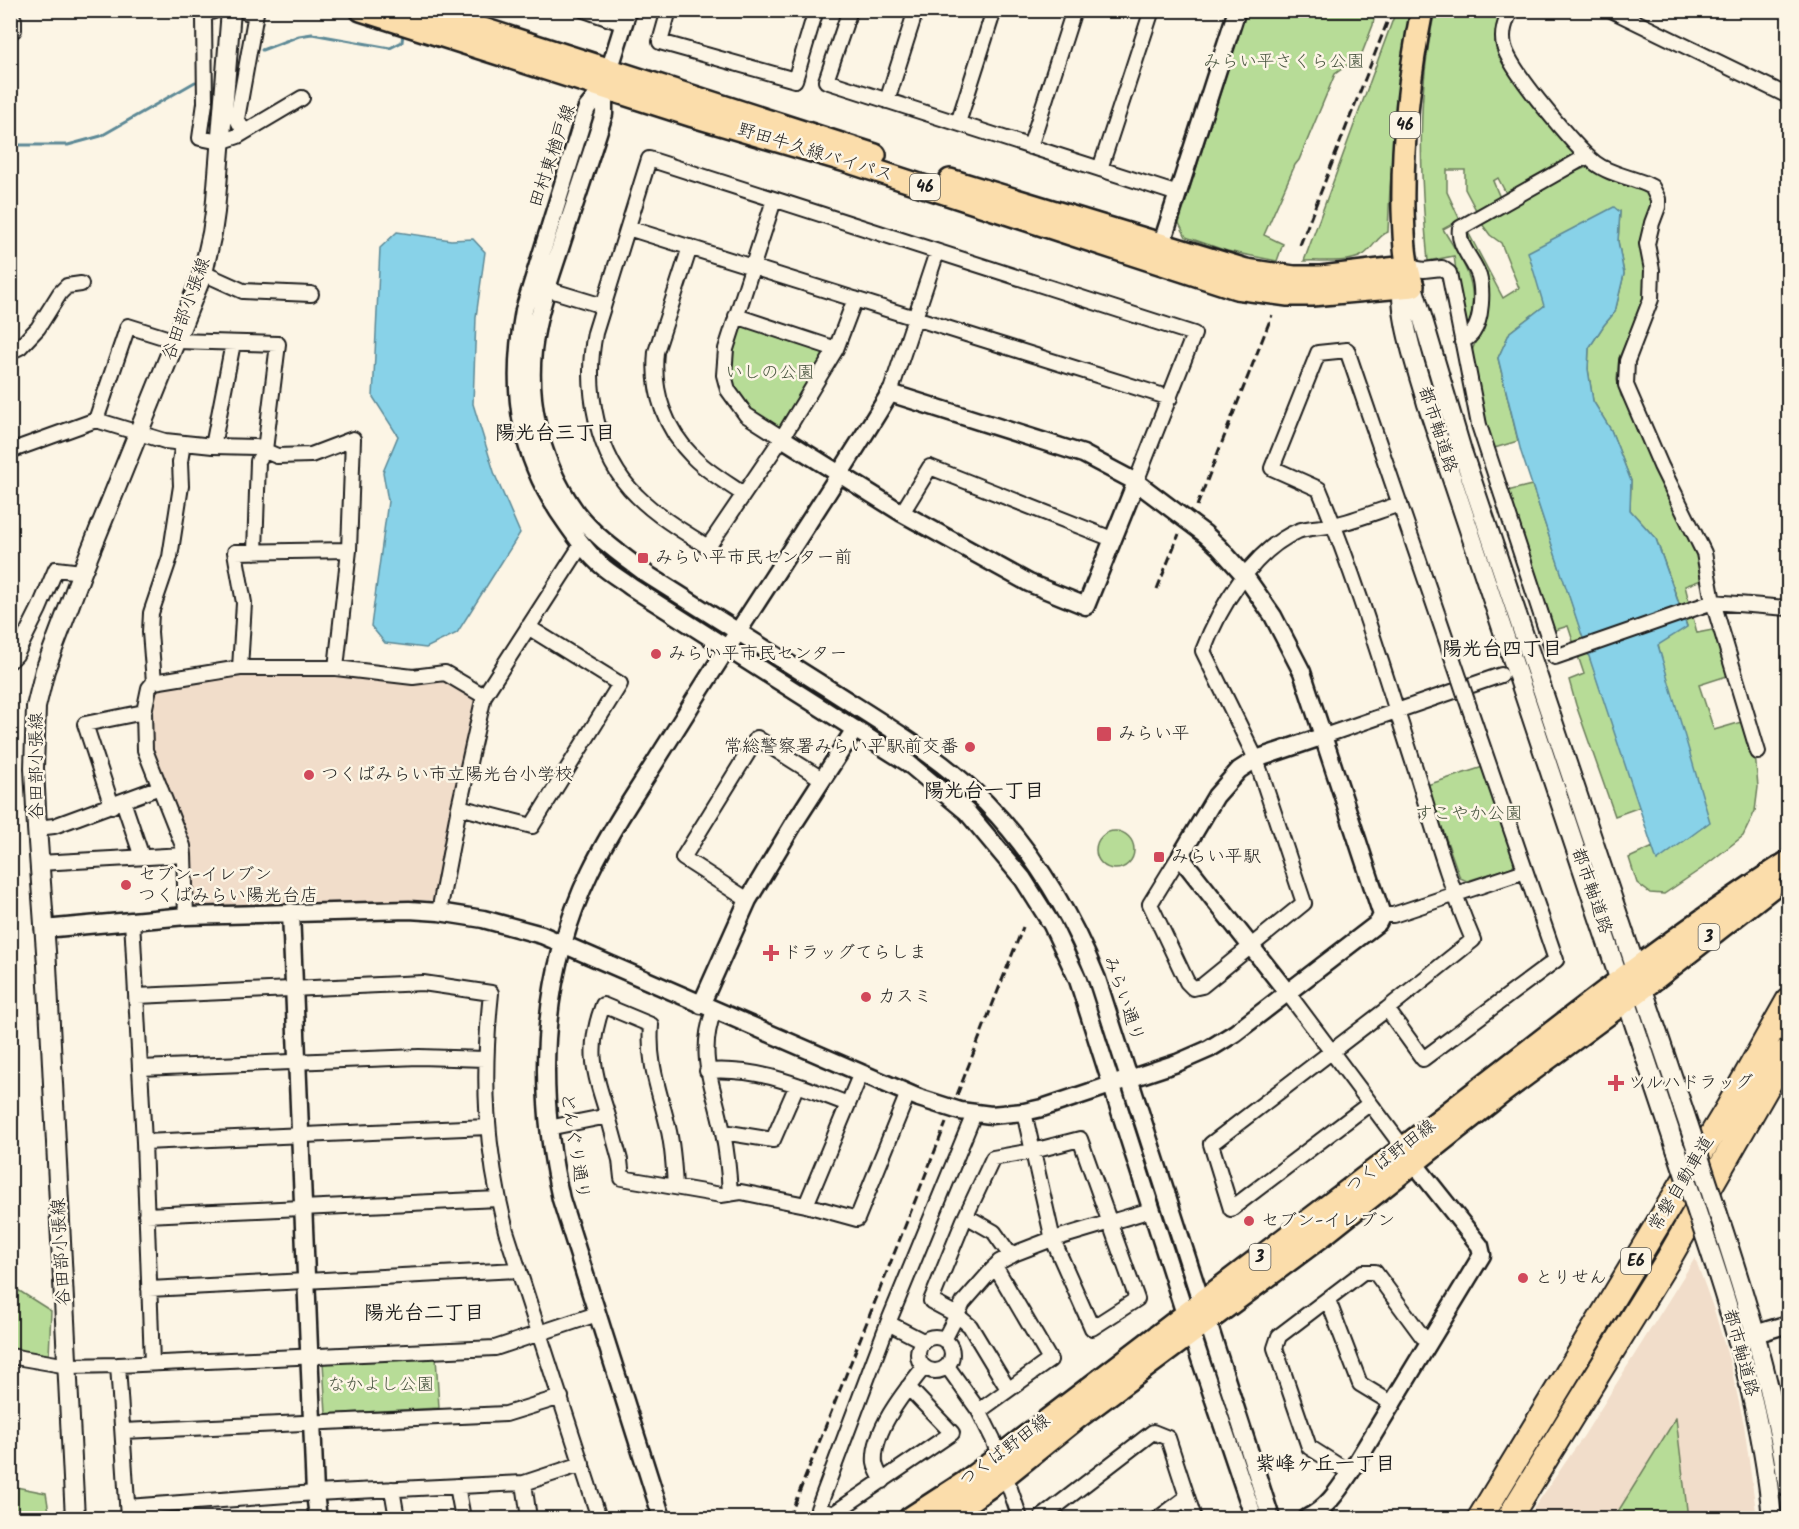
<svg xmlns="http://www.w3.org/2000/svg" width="1799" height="1529" font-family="Kalam,'Klee One',sans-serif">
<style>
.built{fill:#f1ddca}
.green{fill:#b7dc97;stroke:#6a7c5a;stroke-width:1.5}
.water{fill:#88d2e8;stroke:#5d8996;stroke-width:1.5}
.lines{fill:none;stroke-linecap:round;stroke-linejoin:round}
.stream{stroke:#5d8996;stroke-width:3}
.minor-casing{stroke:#1c1c1c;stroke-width:18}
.tertiary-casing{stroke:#1c1c1c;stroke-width:21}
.secondary-casing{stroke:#1c1c1c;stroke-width:22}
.primary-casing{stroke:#1c1c1c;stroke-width:26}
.motorway-casing{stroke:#1c1c1c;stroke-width:28}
.minor{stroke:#fcf5e5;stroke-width:14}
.tertiary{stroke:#fcf5e5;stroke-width:16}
.secondary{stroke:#fcf5e5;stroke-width:18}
.primary{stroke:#fbddab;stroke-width:21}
.motorway{stroke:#fbddab;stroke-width:24}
.rail{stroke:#1c1c1c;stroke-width:3;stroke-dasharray:9 4.5;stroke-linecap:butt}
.minor-bridge-casing{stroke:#1c1c1c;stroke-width:18;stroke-linecap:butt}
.secondary-bridge-casing{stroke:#1c1c1c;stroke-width:22;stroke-linecap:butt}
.minor-bridge{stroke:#fcf5e5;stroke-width:14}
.secondary-bridge{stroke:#fcf5e5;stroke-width:18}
.poi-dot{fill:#d1495b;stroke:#fcf5e5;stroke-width:2}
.labels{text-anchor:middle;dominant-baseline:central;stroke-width:5;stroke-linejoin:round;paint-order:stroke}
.shield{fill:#fcf5e5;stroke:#5f5d58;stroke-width:1.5}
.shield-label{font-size:16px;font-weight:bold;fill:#1c1c1c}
.park-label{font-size:18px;fill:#4a5641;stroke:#fcf5e5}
.street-label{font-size:18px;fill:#1c1c1c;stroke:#fcf5e5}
.poi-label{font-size:18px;fill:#1c1c1c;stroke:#fcf5e5;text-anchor:start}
.neighbourhood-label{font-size:20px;font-weight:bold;fill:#1c1c1c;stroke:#fcf5e5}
</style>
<rect width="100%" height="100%" fill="#fcf5e5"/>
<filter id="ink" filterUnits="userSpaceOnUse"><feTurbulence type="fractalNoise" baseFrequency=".0167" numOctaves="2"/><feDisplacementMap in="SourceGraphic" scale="12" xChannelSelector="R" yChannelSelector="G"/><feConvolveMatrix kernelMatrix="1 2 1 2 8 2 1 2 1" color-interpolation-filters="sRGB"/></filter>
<g filter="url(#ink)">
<path class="built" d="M 333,673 L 451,681 L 476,702 L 453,802 L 435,900 L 193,910 L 188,847 L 150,749 L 153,689 L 245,674 Z
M 1695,1258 L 1715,1313 L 1731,1367 L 1744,1425 L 1757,1518 L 1527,1518 L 1583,1437 Z"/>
<path class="green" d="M 1246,11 L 1375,11 L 1373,25 L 1357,66 L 1350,63 L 1335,74 L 1299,160 L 1295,165 L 1264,235 L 1283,244 L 1277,261 L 1227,251 L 1186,237 L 1179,223 Z
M 1396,11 L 1415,11 L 1397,110 L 1390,187 L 1388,232 C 1377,236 1373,249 1363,255 C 1347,264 1322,260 1304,261 Z
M 1435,11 L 1503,11 L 1498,36 L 1499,52 L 1505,65 L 1539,109 L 1574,148 L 1573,157 L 1507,195 L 1498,178 L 1493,181 L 1500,198 L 1476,210 L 1465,189 L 1465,170 L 1447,170 L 1447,192 L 1460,220 L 1443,229 C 1463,263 1479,280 1470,322 L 1467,324 L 1463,323 L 1454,256 L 1428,261 C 1420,176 1416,95 1435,11 Z
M 1590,166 L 1647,186 L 1654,197 L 1647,295 L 1619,358 L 1617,380 L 1621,396 L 1639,419 L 1693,533 L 1704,579 L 1685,586 L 1697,633 L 1717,629 L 1730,675 L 1699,685 L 1714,730 L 1745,721 L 1755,753 L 1758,787 L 1755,811 L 1743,836 L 1701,869 L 1664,894 L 1650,893 L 1637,883 L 1629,858 L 1653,847 L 1658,861 L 1660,652 L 1658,644 L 1687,626 L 1656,539 L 1630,510 L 1631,481 L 1611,430 L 1593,401 L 1588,369 L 1589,348 L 1604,325 L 1615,312 L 1624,274 L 1618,241 L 1620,212 L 1544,306 L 1510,332 L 1498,358 L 1518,441 L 1491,449 L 1469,358 L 1486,316 L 1483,273 L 1468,242 L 1468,232 L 1503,298 L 1519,288 L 1501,243 L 1490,235 L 1482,224 L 1574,172 Z
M 746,323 L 826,348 L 828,357 L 782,427 L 773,428 C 728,396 721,380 738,327 Z
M 1532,485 L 1640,807 L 1615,816 L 1576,705 L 1569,680 L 1584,674 L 1568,626 L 1552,631 L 1507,491 Z
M 1483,767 L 1516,860 L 1512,867 L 1467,881 L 1460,878 L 1427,785 Z
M1096 850a19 19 0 1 1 38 0a19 19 0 1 1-38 0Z
M 10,1285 L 51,1311 L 49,1356 L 11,1348 Z
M 436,1356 L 439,1408 L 326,1414 L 323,1362 Z
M 1676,1418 L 1688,1518 L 1614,1518 Z
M 11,1486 L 46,1493 L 50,1518 L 11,1518 Z"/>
<path class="water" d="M 1614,207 L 1620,212 L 1618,241 L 1624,274 L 1615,312 L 1604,325 L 1589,348 L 1588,369 L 1593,401 L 1611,430 L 1631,481 L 1630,510 L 1656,539 L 1687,627 L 1658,645 L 1710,822 L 1657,861 L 1521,452 L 1498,358 L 1510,332 L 1544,306 L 1528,252 Z
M 397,232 L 451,240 L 473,239 L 485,252 L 476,317 L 473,404 L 495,475 L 520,533 L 457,633 L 426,648 L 385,643 L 371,626 L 388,501 L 383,472 L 398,436 L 373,397 L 380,248 Z"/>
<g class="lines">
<path class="stream" d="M 262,50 L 299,36 L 312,34 L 390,48 L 402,42 L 403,33
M 10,145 L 68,145 L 101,136 L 195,82"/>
<g class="minor-casing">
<path id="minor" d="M 584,10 L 624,24
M 669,10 L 660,42 L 795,80 L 816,10
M 850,10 L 826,81 L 1178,194
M 1511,10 C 1505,22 1501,33 1504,46 C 1509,69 1575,147 1595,163 C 1609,174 1630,177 1646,184 L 1652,187 L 1658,199 L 1658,207 L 1652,223 L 1647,244 L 1652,270 L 1651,299 L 1627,361 L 1626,385 L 1661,466 L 1704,553 L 1713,602 L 1758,752
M 1611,10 L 1788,96
M 214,11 L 208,13 L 204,18 L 205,103 L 200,138 L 220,142 L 238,136 L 302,98
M 10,12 L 14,20 L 14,30
M 887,101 L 916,10
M 958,123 L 994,10
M 244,132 L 237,119 L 256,13 L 246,12
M 1030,147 L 1074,10
M 1100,169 L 1152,10
M 774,200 L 726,349 L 724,375 L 728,390 L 746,415 L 782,438
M 628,228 L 1170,398
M 690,247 L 656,352 C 652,392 665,429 694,458 C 708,472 727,483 743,494
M 1406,267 L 1424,270 L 1442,268 L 1449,273 L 1479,425 L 1555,657 L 1713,602 L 1788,608
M 203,273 L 243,291 L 311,294
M 547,289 L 603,306
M 855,299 L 836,349 L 782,438 L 708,547 C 684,532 658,517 637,496 C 596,457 584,387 595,333 L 649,159 L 1194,334 L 1136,482
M 736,316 L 836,349
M 1462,342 C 1466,339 1471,336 1473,332 C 1482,320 1483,290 1479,276 C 1474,260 1457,246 1460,228 L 1587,156
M 10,352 L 20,347 L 38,328 L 60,293 L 67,286 L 81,284
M 890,393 L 937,252
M 213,446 L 233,343
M 10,451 L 96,420
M 902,513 L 930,467 L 1112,539
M 255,552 L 258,461 L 265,450 L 278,344 L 176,341 L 128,326 L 96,420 L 165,441 L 213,446 L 256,447 L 277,456 L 311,455 L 353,439 L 349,550 L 336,668
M 10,661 L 16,655 L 39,609 L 56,569 L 82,572
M 240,668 L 244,603 L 235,552 L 349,550
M 1460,680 L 1347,350 L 1318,353 L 1272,468 L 1319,489 C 1357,580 1385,675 1415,768 C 1433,826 1449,884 1473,940 L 1387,1009 L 1423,1059 L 1556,960 L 1465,695
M 154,682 L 150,632 L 151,613 L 170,557 L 181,486 L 180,462 L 183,443
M 1324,736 L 1501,675
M 123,801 L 142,857
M 112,806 L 85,724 L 144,712
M 459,807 L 532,826 L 620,684 L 528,627
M 37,828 L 54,826 L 160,787
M 184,855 L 183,846 L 145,750 L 144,712 L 149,688 L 154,682 L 240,668 L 336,668 L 413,677 L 445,673 L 484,696
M 1181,857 L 1177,860 L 1150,904 L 1187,982 L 1193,988 L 1202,986 L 1304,903 L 1256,759 L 1203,651 C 1219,608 1253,550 1298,531 C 1309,527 1322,528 1334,525 C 1356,520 1378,511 1400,504
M 39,863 L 184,855 L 186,916
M 748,900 L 683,858 L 757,738 L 822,779
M 439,912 L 459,807 L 484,696 L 582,544
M 1382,915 L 1393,915 L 1525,871
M 132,920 L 144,1142 L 152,1363
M 1287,992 L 1408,1154
M 137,996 L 423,983 L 491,993 C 482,1079 485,1147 506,1231 L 599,1518
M 714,1010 C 696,1060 715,1086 723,1133 C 727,1153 729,1174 730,1194
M 140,1068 L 419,1057 L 485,1059
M 707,1071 C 759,1067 800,1086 848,1104
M 1369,1104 L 1231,1209 L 1211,1144 L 1387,1009
M 608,1116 C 594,1072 586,1050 603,1005 L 651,1025 C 648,1065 659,1089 668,1127 C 673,1147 674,1167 675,1187
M 548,1128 L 608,1116 L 620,1160 L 622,1178 L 721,1195 L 741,1192 L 806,1205 L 857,1219 L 908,1093
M 723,1132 L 773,1140 L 797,1085
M 144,1142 L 487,1127
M 806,1205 L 861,1073
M 146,1215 L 498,1199
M 966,1216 L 994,1232 L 1011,1256
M 149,1289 L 519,1270
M 1328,1300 L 1360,1384 L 1393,1404
M 888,1323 L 923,1341
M918 1354a17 17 0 1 1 34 0a17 17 0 1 1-34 0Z
M 944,1340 L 963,1303 L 999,1262 L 1016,1253 L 1047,1241 L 1151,1210
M 10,1356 L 68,1366 L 118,1365
M 947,1366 L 979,1411 L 993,1439 L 1020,1518
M 908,1387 L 952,1433 L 833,1514 L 818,1509 L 888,1323 L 974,1114
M 1008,1389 L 970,1326 L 957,1315 L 931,1301 L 964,1220 L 993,1158 L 1033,1151 L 1080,1139 L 1137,1299 L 1092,1328 L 1053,1240 L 1024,1112
M 979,1411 L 1050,1360 L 995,1266
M 123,1431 L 506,1414 L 561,1397
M 1350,1473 L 1309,1447 L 1275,1348 L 1279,1336 L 1363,1272 L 1375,1272 L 1422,1336 L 1431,1339
M 883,1481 C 880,1476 876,1469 875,1463 C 872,1431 905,1391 924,1367
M 524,1483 L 529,1518
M 457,1486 L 463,1518
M 392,1489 L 397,1518
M 128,1507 L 315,1493 L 524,1483 L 582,1464
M 128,1518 L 118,1365 L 495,1348 L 597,1314
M 1041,1518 L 1153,1432 L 1168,1438 L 1194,1518
M 1159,1518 L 1187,1497"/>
</g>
<g class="tertiary-casing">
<path id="tertiary" d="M 628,10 L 604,87 L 604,114 C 591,155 577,197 563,239 C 554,268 543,296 537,326 C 523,390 538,459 576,512 C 595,537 623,556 648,575 C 709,614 771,652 832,691 C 885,725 942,758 986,803 C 1035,854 1071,914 1097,979 L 1271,1518
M 604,87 L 587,108 L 584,116 L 524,310 C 509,393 519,459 569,527 C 579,541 589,555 602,566 C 611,574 622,580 631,587 L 908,763 L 967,812 L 1023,879 L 1052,925 L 1078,980 L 1185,1314 L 1254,1518
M 1158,255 L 1237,10
M 782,438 L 902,513 L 1029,583 L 1086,606 L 1136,482
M 291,912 L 315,1493 L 318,1518
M 44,929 L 186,916 L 409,910 L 439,912 L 483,919 L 542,935 L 919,1098 L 960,1111 L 991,1115 L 1024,1112 L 1042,1108 L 1177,1063 L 1209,1049 L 1235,1033 L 1378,923 L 1382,915 L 1302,672 L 1273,616 L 1245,576 L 1219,547 L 1205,534 L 1136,482 L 1083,454 L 890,393 C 828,495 762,593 698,694 C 677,728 656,761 635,794 C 619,819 603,845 590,872 C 540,977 536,1088 561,1199 L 662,1518
M 1287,992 L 1182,859 L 1181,855 L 1216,796 L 1239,770 L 1256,759 L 1324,736
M 701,1005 L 748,900 L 793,825 L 855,729
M 1742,1338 L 1788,1324
M 1307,1518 C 1327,1508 1338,1491 1350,1473 L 1482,1255 L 1480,1246 L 1414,1163"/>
</g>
<g class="secondary-casing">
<path id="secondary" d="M 1404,274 C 1395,309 1417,368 1427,404 L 1676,1149
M 1413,286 L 1462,451 L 1689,1126
M 1718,1214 C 1748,1304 1775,1394 1788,1488
M 1705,1236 C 1736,1328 1763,1421 1772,1518
M 75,1518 L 47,965 L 37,828 L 34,768 L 36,707 L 45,670 L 82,572 L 203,273 L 212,233 L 215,212 L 231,10"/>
</g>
<g class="primary-casing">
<path id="primary" d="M 361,10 L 693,116 L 846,161 L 1236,288 L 1288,295 L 1312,295 L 1413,286 C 1404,261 1404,236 1403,209 C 1402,142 1409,76 1422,10
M 424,10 L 875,155
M 950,180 L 1246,270 L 1294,277 L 1321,277 L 1406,267
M 910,1518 L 964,1483 L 999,1457 C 1133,1353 1268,1252 1402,1149 C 1529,1051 1653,949 1788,862
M 945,1518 L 1006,1475 L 1077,1418 L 1323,1235 L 1504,1091 L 1642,989 L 1771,888"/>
</g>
<g class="motorway-casing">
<path id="motorway" d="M 1480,1518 L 1728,1108 L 1788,1001
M 1509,1518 L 1669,1258 L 1788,1050"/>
</g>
<use href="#minor" class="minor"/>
<use href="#tertiary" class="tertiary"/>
<use href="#secondary" class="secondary"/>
<use href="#primary" class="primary"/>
<use href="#motorway" class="motorway"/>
<path class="rail" d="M 1300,245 L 1392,10
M 1197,506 L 1272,315
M 1157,589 L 1179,534
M 957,1095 L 1023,927
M 789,1518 L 946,1123"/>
<g class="minor-bridge-casing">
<path id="minor-bridge" d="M 1460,680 L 1465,695"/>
</g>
<g class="secondary-bridge-casing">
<path id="secondary-bridge" d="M 1689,1126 L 1718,1214
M 1676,1149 L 1705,1236"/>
</g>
<use href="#minor-bridge" class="minor-bridge"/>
<use href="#secondary-bridge" class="secondary-bridge"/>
</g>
</g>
<g class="poi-dot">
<rect x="637" y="552" width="12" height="12" rx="3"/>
<circle cx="656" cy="654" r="6"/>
<rect x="1096" y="726" width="16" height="16" rx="3"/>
<circle cx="970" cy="747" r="6"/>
<circle cx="309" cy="775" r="6"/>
<rect x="1153" y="851" width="12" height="12" rx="3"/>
<circle cx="126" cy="885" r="6"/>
<path d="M768 944h6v6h6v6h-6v6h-6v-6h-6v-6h6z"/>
<circle cx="866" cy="997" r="6"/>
<path d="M1613 1074h6v6h6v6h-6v6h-6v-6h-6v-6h6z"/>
<circle cx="1249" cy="1221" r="6"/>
<circle cx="1523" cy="1278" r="6"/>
</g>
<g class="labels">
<g class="shield">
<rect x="1390" y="112" width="30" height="26" rx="4.5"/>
<rect x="910" y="174" width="30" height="26" rx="4.5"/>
<rect x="1698.5" y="924" width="21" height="26" rx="4.5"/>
<rect x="1249.5" y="1244" width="21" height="26" rx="4.5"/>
<rect x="1621" y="1248" width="30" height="26" rx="4.5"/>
</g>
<g class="shield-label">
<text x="1405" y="125">46</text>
<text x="925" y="187">46</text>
<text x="1709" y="937">3</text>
<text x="1260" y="1257">3</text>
<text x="1636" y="1261">E6</text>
</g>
<g class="park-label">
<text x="1284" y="62">みらい平さくら公園</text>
<text x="770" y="373">いしの公園</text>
<text x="1469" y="814">すこやか公園</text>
<text x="381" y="1385">なかよし公園</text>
</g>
<g class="street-label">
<text transform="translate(815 153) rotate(17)">野田牛久線バイパス</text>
<text transform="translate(553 156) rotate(-71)">田村東楢戸線</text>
<text transform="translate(187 309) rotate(-70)">谷田部小張線</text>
<text transform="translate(1437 430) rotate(72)">都市軸道路</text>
<text transform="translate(37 766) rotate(-90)">谷田部小張線</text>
<text transform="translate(1591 891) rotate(71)">都市軸道路</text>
<text transform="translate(1123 999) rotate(71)">みらい通り</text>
<text transform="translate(574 1146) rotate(81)">どんぐり通り</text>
<text transform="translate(1391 1157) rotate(-38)">つくば野田線</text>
<text transform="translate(1682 1184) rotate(-59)">常磐自動車道</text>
<text transform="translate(62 1252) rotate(-93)">谷田部小張線</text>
<text transform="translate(1740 1353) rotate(75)">都市軸道路</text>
<text transform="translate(1005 1451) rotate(-37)">つくば野田線</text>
</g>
<g class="poi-label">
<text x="655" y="558">みらい平市民センター前</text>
<text x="668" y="654">みらい平市民センター</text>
<text x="1118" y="734">みらい平</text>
<text x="958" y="747" text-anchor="end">常総警察署みらい平駅前交番</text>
<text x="321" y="775">つくばみらい市立陽光台小学校</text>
<text x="1171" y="857">みらい平駅</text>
<text x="138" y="875">セブン-イレブン<tspan x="138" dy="21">つくばみらい陽光台店</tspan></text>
<text x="783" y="953">ドラッグてらしま</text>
<text x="878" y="997">カスミ</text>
<text x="1628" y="1083">ツルハドラッグ</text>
<text x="1261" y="1221">セブン-イレブン</text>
<text x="1535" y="1278">とりせん</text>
</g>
<g class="neighbourhood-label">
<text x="555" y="434">陽光台三丁目</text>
<text x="1502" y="650">陽光台四丁目</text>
<text x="984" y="792">陽光台一丁目</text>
<text x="424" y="1314">陽光台二丁目</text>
<text x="1325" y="1465">紫峰ヶ丘一丁目</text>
</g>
</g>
<rect width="1799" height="1529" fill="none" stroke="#fcf5e5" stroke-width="36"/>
<rect x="18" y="18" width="1763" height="1493" fill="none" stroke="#1c1c1c" stroke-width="2" filter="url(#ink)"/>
</svg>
